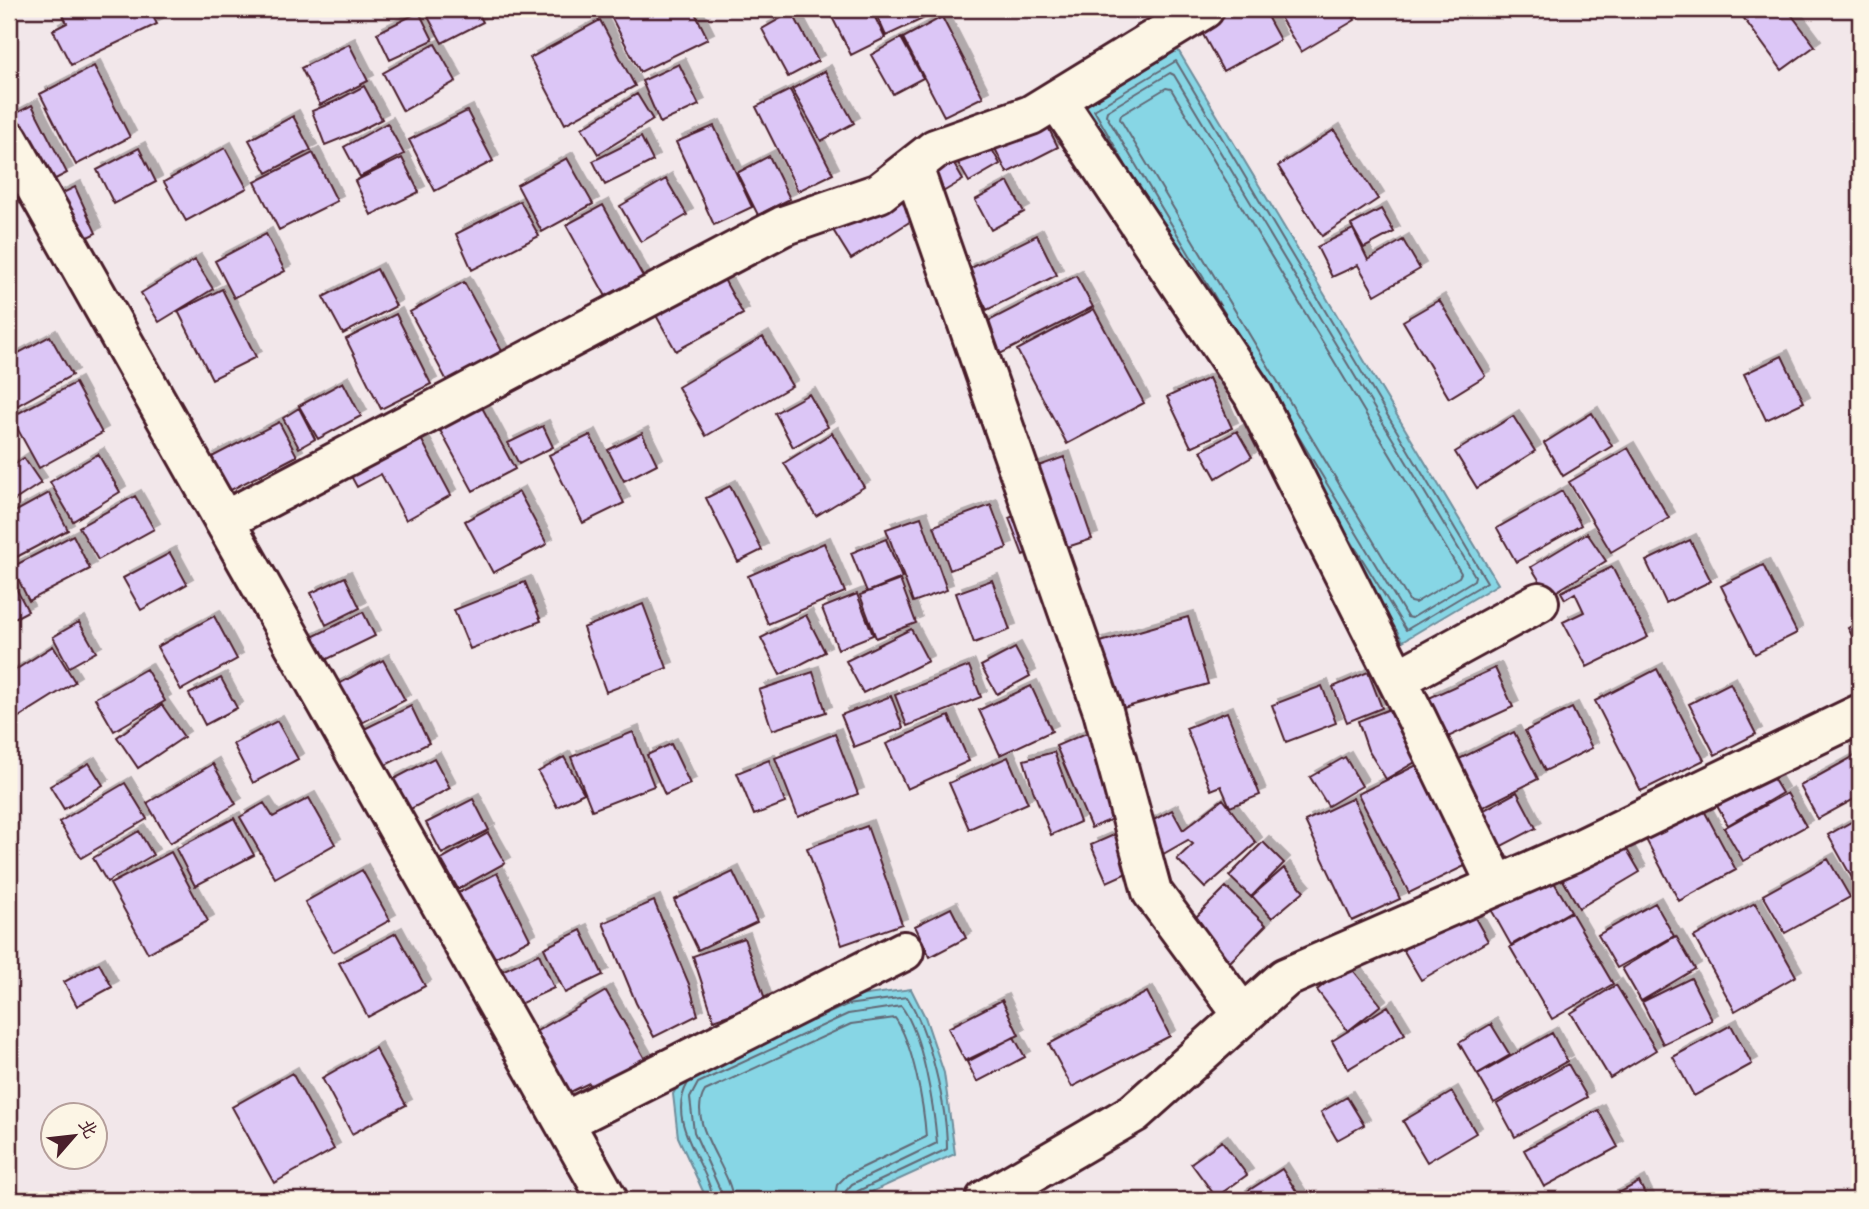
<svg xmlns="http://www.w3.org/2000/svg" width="1869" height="1209" font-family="Sriracha,'LXGW WenKai TC',sans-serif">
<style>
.water{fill:#87d6e5;stroke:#6f8d9b;stroke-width:2}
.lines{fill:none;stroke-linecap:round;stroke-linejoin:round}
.shore{stroke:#626875;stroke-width:2}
.building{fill:#dcc6f6;stroke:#4a1f2b;stroke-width:2;filter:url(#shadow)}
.minor-casing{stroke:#4a1f2b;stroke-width:44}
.minor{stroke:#fcf5e5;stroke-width:38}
</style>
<defs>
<filter id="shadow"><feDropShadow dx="6" dy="-6" stdDeviation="0" flood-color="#0004"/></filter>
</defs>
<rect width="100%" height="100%" fill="#f2e7ea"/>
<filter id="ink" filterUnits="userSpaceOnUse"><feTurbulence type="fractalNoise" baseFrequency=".0143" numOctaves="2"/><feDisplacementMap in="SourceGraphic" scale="14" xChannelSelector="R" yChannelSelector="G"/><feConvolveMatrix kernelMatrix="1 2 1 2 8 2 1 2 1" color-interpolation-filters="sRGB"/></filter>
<g filter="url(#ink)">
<path class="water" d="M 1178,50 L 1498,584 L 1403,641 L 1083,107 Z
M 911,989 L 925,1017 L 944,1073 L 955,1154 L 854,1200 L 707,1200 L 678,1137 L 673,1094 L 687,1070 L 844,998 Z"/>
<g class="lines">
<path class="shore" d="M 1166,88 L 1171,89 L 1461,573 L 1459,577 L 1415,603 L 1410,602 L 1120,119 L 1121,115 Z
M 1125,164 L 1094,110 L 1176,61 L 1487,582 L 1406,630 L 1348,536
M 1227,317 L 1106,115 L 1107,111 L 1170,73 L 1174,75 L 1475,576 L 1474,580 L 1412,618 L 1407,617 L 1294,429
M 812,1021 L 846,1005 L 907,997 C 930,1032 947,1108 947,1149 L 858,1191 L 854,1195 L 853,1200
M 688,1083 C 664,1123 709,1165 713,1200
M 722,1200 L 721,1192 L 694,1132 L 690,1098 L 698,1083 L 848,1014 L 901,1006 C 923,1034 934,1108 937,1143 L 852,1184 L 846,1191 L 844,1200
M 733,1200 C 731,1168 685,1123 705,1091 L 851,1024 L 895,1018 C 913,1043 924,1106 926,1137 L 847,1175 L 837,1185 L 834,1200"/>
</g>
<path class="building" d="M 66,9 L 149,9 L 157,24 L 71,65 L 53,30 L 67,23 L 61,11 Z
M 434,9 L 476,9 L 483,22 L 442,43 L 426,13 Z
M 607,9 L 693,9 L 708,39 L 640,72 Z
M 828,9 L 871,9 L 885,38 L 851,55 Z
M 874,9 L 928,9 L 931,15 L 886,36 Z
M 1189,9 L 1263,9 L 1280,40 L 1223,71 Z
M 1275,9 L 1349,9 L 1355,20 L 1301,52 Z
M 1737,9 L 1787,9 L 1815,46 L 1782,70 Z
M 419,12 L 433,40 L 390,60 L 377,33 Z
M 792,12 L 818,61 L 788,77 L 762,29 Z
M 942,17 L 983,97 L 944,116 L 903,38 Z
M 600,20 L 635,86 L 565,124 L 530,58 Z
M 901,38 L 923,78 L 893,94 L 871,55 Z
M 349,44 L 368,81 L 320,105 L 301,68 Z
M 435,44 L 456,81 L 403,111 L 383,73 Z
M 679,64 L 699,105 L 660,123 L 642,81 Z
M 94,66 L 130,137 L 76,165 L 40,94 Z
M 825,71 L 854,123 L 821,141 L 792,89 Z
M 364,86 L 382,119 L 357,132 L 325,145 L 312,111 L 336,101 Z
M 790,90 L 833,174 L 798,191 L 756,107 Z
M 637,94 L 653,120 L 598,154 L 582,128 Z
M 32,105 L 67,173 L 40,187 L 9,126 L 9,117 Z
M 1038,107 L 1058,147 L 1007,173 L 987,132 Z
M 467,111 L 493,161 L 435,191 L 409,140 Z
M 293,116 L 311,150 L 267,173 L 249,140 Z
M 387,123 L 404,154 L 360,177 L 344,147 Z
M 714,126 L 752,207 L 714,225 L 676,142 Z
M 1334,130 L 1378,199 L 1322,236 L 1278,166 Z
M 982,131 L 1000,164 L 969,182 L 950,149 Z
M 641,137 L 653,161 L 605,185 L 593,161 Z
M 139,148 L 156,182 L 114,204 L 97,170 Z
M 225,148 L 247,188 L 186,221 L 164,182 Z
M 313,153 L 337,201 L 279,230 L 255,182 Z
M 948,154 L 963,180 L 936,196 L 920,170 Z
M 769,156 L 790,199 L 758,215 L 737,173 Z
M 402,158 L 419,192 L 371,215 L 355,181 Z
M 567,158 L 593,204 L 542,232 L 517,185 Z
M 666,179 L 687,215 L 641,242 L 620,206 Z
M 1008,182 L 1024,212 L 991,230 L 975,200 Z
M 904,185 L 922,214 L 851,259 L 833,230 Z
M 75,187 L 96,233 L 65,248 L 44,202 Z
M 520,201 L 539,236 L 472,270 L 456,234 Z
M 603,205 L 645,280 L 608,300 L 566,225 Z
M 1381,209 L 1394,232 L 1364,248 L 1351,225 Z
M 1353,229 L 1368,260 L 1403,240 L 1420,269 L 1375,295 L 1358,265 L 1332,277 L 1317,247 Z
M 266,234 L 285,271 L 234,298 L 215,261 Z
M 1037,235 L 1057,275 L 987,310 L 967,270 Z
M 195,260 L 213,289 L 159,322 L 141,293 Z
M 377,269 L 396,306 L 343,334 L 323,297 Z
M 720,272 L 743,314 L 676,351 L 653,310 Z
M 1076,276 L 1093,307 L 992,358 L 977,327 Z
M 464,282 L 502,351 L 447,381 L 410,312 Z
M 222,289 L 256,357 L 212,379 L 178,311 Z
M 1439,300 L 1485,376 L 1449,398 L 1403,321 Z
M 1094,309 L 1144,403 L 1067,444 L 1017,350 Z
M 396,314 L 431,384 L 381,409 L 346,339 Z
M 50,336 L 72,375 L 9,410 L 9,358 Z
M 763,337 L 792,386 L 706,436 L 678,387 Z
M 1782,356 L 1804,402 L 1766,420 L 1744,374 Z
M 1209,378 L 1232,428 L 1191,447 L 1167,397 Z
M 343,382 L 361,416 L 318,439 L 299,406 Z
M 75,383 L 102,433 L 39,468 L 11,417 Z
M 809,394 L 828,427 L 793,447 L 775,413 Z
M 477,398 L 515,469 L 473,491 L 435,421 Z
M 299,408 L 315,439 L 299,448 L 283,418 Z
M 1592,413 L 1612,446 L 1563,476 L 1544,443 Z
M 1513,416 L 1535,451 L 1477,488 L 1455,452 Z
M 411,420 L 451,495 L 406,520 L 381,474 L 357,487 L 341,458 Z
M 279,422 L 297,456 L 225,493 L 208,459 Z
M 543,426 L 553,447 L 519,464 L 508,443 Z
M 1237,431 L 1252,457 L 1216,478 L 1201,451 Z
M 642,433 L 657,464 L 624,481 L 608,450 Z
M 832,433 L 864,487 L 816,516 L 784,463 Z
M 590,435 L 624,503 L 583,523 L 549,455 Z
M 1628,448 L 1669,518 L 1611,552 L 1569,482 Z
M 98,454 L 120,492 L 73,521 L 50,482 Z
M 1064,457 L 1092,539 L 1061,549 L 1033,468 Z
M 24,458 L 41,483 L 9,504 L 9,468 Z
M 730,486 L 762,550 L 738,562 L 706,498 Z
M 1562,491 L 1581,525 L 1516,562 L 1497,528 Z
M 519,492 L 547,544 L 493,573 L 465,521 Z
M 49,493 L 68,530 L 9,561 L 9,515 Z
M 135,496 L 154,529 L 98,560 L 79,527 Z
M 991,505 L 1007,548 L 950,570 L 934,526 Z
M 1040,505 L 1054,542 L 1023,555 L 1009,518 Z
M 921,517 L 947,590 L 913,602 L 886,529 Z
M 1587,533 L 1606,561 L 1549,596 L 1531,567 Z
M 73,535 L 90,569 L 29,601 L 12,567 Z
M 886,539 L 902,578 L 867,592 L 851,553 Z
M 1690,540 L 1711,581 L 1666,603 L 1646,561 Z
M 824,543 L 845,592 L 768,624 L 748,576 Z
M 170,553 L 187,584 L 141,610 L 123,578 Z
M 1763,565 L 1797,633 L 1755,654 L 1721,586 Z
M 1612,567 L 1648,637 L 1587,667 L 1563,622 L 1584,612 L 1575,593 L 1565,599 L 1561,592 Z
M 10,577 L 28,611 L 9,621 L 9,578 Z
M 345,577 L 360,608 L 326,625 L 311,593 Z
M 900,580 L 916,623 L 876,638 L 860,595 Z
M 992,580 L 1010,630 L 974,643 L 956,593 Z
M 525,582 L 541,621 L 470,649 L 454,610 Z
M 857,594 L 873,635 L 838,649 L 822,608 Z
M 643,604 L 667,668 L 606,692 L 583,628 Z
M 363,612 L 375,636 L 313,666 L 302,642 Z
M 806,615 L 825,652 L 780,675 L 761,638 Z
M 214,616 L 237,659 L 181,690 L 157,647 Z
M 1188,617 L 1208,684 L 1116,710 L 1097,643 Z
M 1860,621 L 1860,650 L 1848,628 Z
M 79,622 L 96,652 L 69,667 L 53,637 Z
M 911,629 L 928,661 L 863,693 L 846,661 Z
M 53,646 L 75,682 L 14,720 L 9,712 L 9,674 Z
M 1015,648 L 1030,676 L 997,694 L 981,666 Z
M 383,660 L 405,700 L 354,727 L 333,687 Z
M 969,666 L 981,697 L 907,726 L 895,695 Z
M 1495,668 L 1513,707 L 1448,737 L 1429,698 Z
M 146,669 L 165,701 L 114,731 L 95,698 Z
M 1657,669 L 1704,760 L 1641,791 L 1595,701 Z
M 813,672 L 826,712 L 772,730 L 759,690 Z
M 1368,672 L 1382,708 L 1347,722 L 1333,687 Z
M 221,678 L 237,708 L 205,725 L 189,694 Z
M 1730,683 L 1756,734 L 1715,755 L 1689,704 Z
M 1031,686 L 1052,731 L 1000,755 L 979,710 Z
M 1322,686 L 1336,723 L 1286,742 L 1272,705 Z
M 891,696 L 903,728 L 854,747 L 841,715 Z
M 162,705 L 184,737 L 138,768 L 117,737 Z
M 411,706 L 429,743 L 374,771 L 354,734 Z
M 1398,706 L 1422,758 L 1386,779 L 1368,750 L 1358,721 Z
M 1572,708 L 1592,748 L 1545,771 L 1525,731 Z
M 1227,712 L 1260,795 L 1230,807 L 1221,786 L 1211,790 L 1186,728 Z
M 949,716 L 969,761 L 907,789 L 886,744 Z
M 277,721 L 298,759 L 253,783 L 233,744 Z
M 1091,731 L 1127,813 L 1091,828 L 1056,746 Z
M 633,732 L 654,786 L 592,810 L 571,757 Z
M 1514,732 L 1538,779 L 1475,811 L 1451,763 Z
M 835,734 L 858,794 L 798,817 L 775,758 Z
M 671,744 L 690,784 L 665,795 L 647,755 Z
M 1054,752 L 1080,822 L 1051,835 L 1033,790 L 1024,760 Z
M 1858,754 L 1860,757 L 1860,796 L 1818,819 L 1800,786 Z
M 564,757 L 584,793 L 557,807 L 538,772 Z
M 1008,757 L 1028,803 L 969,829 L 949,783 Z
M 1345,757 L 1362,786 L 1328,806 L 1310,777 Z
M 434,758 L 450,788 L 407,811 L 390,781 Z
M 769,760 L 785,803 L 754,815 L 737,773 Z
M 1762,760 L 1782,793 L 1728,825 L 1709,792 Z
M 1423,762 L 1473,862 L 1409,893 L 1358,794 Z
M 89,763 L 103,785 L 64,809 L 50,786 Z
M 213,764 L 236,804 L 170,843 L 147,803 Z
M 125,783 L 147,819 L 81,858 L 59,822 Z
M 1517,792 L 1536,828 L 1492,851 L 1473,816 Z
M 1787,793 L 1806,826 L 1743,861 L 1724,828 Z
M 309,798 L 335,844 L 275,878 L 240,817 L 264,803 L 273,817 Z
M 1353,798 L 1400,899 L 1352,921 L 1305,821 Z
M 473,799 L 489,830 L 442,854 L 426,823 Z
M 1223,799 L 1256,843 L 1205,888 L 1177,859 L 1193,844 L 1188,840 L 1151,861 L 1133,831 L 1172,810 L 1183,830 Z
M 1700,803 L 1736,870 L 1679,901 L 1643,834 Z
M 1860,817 L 1860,892 L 1828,835 Z
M 234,818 L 254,855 L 195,886 L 176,849 Z
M 867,826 L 902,924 L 842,945 L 807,848 Z
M 1615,829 L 1640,872 L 1579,908 L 1554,864 Z
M 139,831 L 153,855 L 107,882 L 93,858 Z
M 1123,831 L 1138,868 L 1107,882 L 1091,845 Z
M 488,833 L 505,863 L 458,889 L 441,859 Z
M 1263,842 L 1284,863 L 1251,897 L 1229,876 Z
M 171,852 L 208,921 L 148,953 L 110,884 Z
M 1828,859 L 1850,897 L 1785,933 L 1763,895 Z
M 1542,862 L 1571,911 L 1511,945 L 1483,895 Z
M 1284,868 L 1304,891 L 1272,918 L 1252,896 Z
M 362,870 L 390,920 L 333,952 L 305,902 Z
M 733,872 L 757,922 L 698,950 L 674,900 Z
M 497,873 L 530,939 L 492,959 L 458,893 Z
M 1226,887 L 1266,925 L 1227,965 L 1187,926 Z
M 1461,893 L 1488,941 L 1421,980 L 1393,932 Z
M 654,901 L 689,984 L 698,1015 L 654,1037 L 636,1003 L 603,923 Z
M 1655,903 L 1674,936 L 1617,968 L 1598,935 Z
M 1755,903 L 1796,976 L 1735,1011 L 1694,937 Z
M 951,908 L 966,938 L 930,957 L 915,926 Z
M 1571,912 L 1613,984 L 1552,1019 L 1510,947 Z
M 581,930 L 603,975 L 565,993 L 544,948 Z
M 396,933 L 425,986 L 368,1017 L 339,963 Z
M 1676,936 L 1695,969 L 1641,1001 L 1622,968 Z
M 744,938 L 766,1002 L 714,1020 L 693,956 Z
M 539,954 L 554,988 L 511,1008 L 495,974 Z
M 99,963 L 112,987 L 77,1006 L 64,982 Z
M 1349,965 L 1381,1005 L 1348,1031 L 1317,990 Z
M 1691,978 L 1712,1020 L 1663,1044 L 1642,1002 Z
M 1616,985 L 1656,1050 L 1610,1078 L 1571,1013 Z
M 606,991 L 645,1059 L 593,1089 L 589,1083 L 564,1095 L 532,1034 Z
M 1147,992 L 1170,1036 L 1072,1087 L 1049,1044 Z
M 1002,1000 L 1019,1035 L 965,1061 L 948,1028 Z
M 1388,1006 L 1405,1034 L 1348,1069 L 1332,1041 Z
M 1491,1024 L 1510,1055 L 1477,1074 L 1459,1043 Z
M 1731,1025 L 1752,1064 L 1694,1096 L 1673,1057 Z
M 1552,1033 L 1567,1061 L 1494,1103 L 1478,1075 Z
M 1014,1037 L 1025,1057 L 977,1082 L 967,1062 Z
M 375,1048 L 406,1105 L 352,1134 L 322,1078 Z
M 1568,1064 L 1587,1097 L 1515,1137 L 1497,1104 Z
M 292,1073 L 334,1149 L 274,1183 L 232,1107 Z
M 1452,1092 L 1476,1133 L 1427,1162 L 1403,1121 Z
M 1347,1097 L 1364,1125 L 1337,1140 L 1321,1112 Z
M 1598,1110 L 1618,1147 L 1544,1187 L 1524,1150 Z
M 1222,1141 L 1247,1175 L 1216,1197 L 1191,1163 Z
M 1282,1169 L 1302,1200 L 1243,1200 L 1240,1196 Z
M 1639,1182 L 1648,1200 L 1606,1200 Z"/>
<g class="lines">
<g class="minor-casing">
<path id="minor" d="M 1057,100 L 1253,394 L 1417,719 L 1497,885
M 9,140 L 608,1200
M 913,167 L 1103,711 L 1152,892 L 1243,1015
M 224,521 L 783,226 L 879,193 L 935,149 L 1031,115 L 1204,9
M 1398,679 L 1539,602
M 564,1122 L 904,951
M 985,1200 L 1134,1113 L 1285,978 L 1574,852 L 1860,714"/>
</g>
<use href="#minor" class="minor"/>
</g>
</g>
<rect width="1869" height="1209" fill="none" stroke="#fcf5e5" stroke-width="35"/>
<rect x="18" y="18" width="1834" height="1174" fill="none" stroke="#4a1f2b" stroke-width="2.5" filter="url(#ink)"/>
<g transform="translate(74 1136) rotate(62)"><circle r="33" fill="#fcf5e5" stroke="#b59f9b" stroke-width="2"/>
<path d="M0-5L12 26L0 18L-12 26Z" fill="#4a1f2b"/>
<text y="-10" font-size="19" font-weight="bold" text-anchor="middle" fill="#4a1f2b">北</text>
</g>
</svg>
